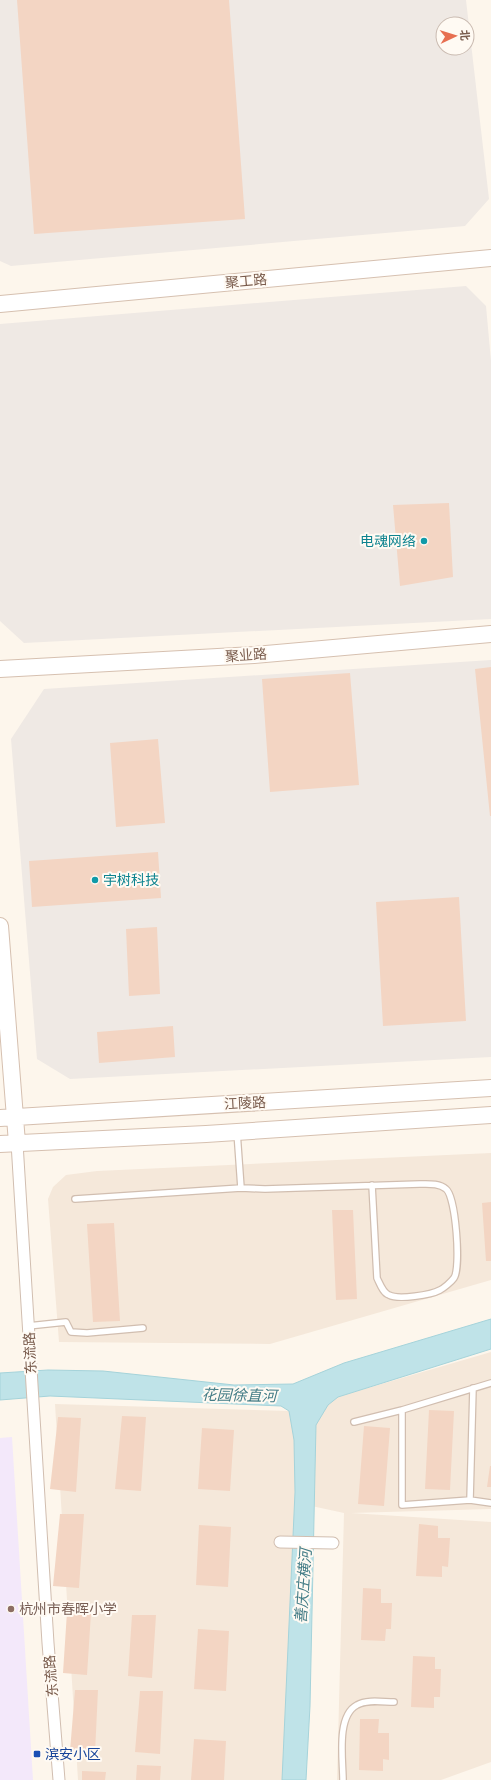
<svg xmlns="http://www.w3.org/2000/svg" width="491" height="1780" font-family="Arial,'Noto Sans SC',sans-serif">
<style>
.residential{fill:#f5e8da}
.industrial{fill:#efe9e4;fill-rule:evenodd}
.education{fill:#f3e8fa}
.water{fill:#bfe3e8;stroke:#a5d3da}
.building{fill:#f3d5c3}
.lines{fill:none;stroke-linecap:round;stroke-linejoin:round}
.lane-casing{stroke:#d1beb0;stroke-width:8}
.street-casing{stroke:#d1beb0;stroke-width:13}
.secondary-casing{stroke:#d6c0b0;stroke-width:18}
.lane{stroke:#fff;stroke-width:5.5}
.street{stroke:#fff;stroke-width:11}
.secondary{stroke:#fff;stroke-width:16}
.culture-dot{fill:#0f9aa8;stroke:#fffaf3;stroke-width:1.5}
.education-dot{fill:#8d6e63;stroke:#fffaf3;stroke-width:1.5}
.transit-dot{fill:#1a4fb4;stroke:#fffaf3;stroke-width:1.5}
.labels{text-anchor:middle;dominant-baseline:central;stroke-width:4;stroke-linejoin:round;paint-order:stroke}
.street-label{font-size:14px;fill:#7a5c4d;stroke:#fffaf3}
.culture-label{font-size:14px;fill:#0d838f;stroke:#fffaf3;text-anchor:end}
.education-label{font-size:14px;fill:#785e54;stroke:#fffaf3;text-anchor:start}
.transit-label{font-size:14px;fill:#164399;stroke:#fffaf3;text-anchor:start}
.water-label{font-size:15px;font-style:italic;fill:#437c86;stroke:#fffaf3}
</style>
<rect width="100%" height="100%" fill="#fdf6ec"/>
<path class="residential" d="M 491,1153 L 491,1280 L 270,1344 L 59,1342 L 48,1199 L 53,1187 L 66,1175 L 97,1171 Z
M 491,1352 L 491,1509 L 351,1513 L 491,1522 L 491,1762 L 441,1780 L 337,1780 L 344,1513 L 307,1505 L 303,1780 L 78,1780 L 55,1404 L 289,1411 Z"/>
<path class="industrial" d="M 0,0 L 466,0 L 489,199 L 465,226 L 11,266 L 0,261 ZM 443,24 L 467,24 L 467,48 L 443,48 Z
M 466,286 L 486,306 L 491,361 L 491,619 L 24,643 L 0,621 L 0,324 Z
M 491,660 L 491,1057 L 70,1079 L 37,1059 L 11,739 L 44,689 Z"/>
<path class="education" d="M 12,1437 L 33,1780 L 0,1780 L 0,1438 Z"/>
<path class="water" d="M 491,1319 L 491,1349 L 338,1397 L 328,1405 L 316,1425 L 310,1706 L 306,1780 L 282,1780 L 295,1492 L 294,1440 L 289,1411 L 281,1406 L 50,1396 L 0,1400 L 0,1373 L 48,1370 L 103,1371 L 234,1385 L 293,1384 L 344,1363 Z"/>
<path class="building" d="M 17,0 L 229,0 L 245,219 L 34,234 Z
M 449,503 L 453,577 L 400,586 L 393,505 Z
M 491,667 L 491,816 L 490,816 L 475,669 Z
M 350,673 L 359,785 L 270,792 L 262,679 Z
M 158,739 L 165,823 L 116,827 L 110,743 Z
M 158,852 L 161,898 L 32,907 L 29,861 Z
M 459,897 L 466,1021 L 383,1026 L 376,902 Z
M 157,927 L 160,994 L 129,996 L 126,929 Z
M 173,1026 L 175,1057 L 99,1063 L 97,1032 Z
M 491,1202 L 491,1261 L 486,1261 L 482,1203 Z
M 332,1210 L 353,1210 L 357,1299 L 336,1300 Z
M 114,1223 L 120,1321 L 93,1322 L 87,1224 Z
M 429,1410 L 454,1411 L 450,1490 L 425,1489 Z
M 122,1416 L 146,1417 L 141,1491 L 115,1489 Z
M 58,1417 L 81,1418 L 76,1492 L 50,1489 Z
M 364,1426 L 390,1428 L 384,1506 L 358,1504 Z
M 202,1428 L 234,1430 L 230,1491 L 198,1489 Z
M 490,1466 L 491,1466 L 491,1487 L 487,1487 Z
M 60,1514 L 84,1514 L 79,1588 L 53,1586 Z
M 419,1524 L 438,1526 L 438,1538 L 450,1538 L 448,1567 L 442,1566 L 442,1577 L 416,1576 Z
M 199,1525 L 231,1527 L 228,1587 L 196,1585 Z
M 363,1588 L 381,1589 L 381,1603 L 392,1603 L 391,1629 L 386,1629 L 385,1641 L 361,1640 Z
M 67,1612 L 91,1613 L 87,1675 L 63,1673 Z
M 132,1615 L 156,1615 L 152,1678 L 128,1676 Z
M 198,1629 L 229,1631 L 226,1691 L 194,1689 Z
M 413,1656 L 435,1657 L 435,1669 L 441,1669 L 440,1697 L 434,1697 L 434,1708 L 411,1707 Z
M 75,1690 L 98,1690 L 95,1753 L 70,1751 Z
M 140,1691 L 163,1691 L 160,1754 L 135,1752 Z
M 360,1719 L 379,1719 L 378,1733 L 389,1733 L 389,1760 L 383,1759 L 383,1771 L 359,1770 Z
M 194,1739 L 226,1741 L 224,1780 L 191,1780 Z
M 137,1765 L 161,1766 L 160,1780 L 136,1780 Z
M 82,1771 L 106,1772 L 105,1780 L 82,1780 Z"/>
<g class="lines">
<g class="lane-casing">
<path id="lane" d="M 237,1132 L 241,1188
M 75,1199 L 241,1188 L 265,1189 L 420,1184 C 429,1184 439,1183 446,1189 C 456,1197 461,1268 454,1278 C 451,1282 444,1288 440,1290 C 431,1295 398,1300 389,1295 C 383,1293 380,1284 377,1278 L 372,1185
M 28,1326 L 66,1322 L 71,1332 L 87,1333 L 143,1328
M 491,1383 L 402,1410 L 402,1505 L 470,1500 L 491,1503
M 354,1422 L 402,1410
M 470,1500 L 473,1388
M 343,1780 C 343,1760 336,1716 357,1705 C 367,1699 383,1702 394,1702"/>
</g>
<g class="street-casing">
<path id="street" d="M 17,1143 L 48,1643 L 59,1780
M 280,1542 L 333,1543"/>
</g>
<g class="secondary-casing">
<path id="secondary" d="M 0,304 L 491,258
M 0,669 L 254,655 L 491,634
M 0,926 L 17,1143
M 0,1118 L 491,1088
M 0,1144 L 206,1134 L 491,1115"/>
</g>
<use href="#lane" class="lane"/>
<use href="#street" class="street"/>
<use href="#secondary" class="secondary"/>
</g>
<g class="culture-dot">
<circle cx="424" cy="541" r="4"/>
<circle cx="95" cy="880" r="4"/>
</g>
<circle class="education-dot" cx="11" cy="1609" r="4"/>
<rect class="transit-dot" x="33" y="1750" width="8" height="8" rx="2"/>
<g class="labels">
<g class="street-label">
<text transform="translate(246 281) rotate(-5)">聚工路</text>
<text transform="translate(246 655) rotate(-4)">聚业路</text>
<text transform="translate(245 1103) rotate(-3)">江陵路</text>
<text transform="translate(30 1353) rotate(-93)">东流路</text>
<text transform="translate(51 1676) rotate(-95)">东流路</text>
</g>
<g class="culture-label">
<text x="416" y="541">电魂网络</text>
<text x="103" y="880" text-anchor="start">宇树科技</text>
</g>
<g class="education-label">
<text x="19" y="1609">杭州市春晖小学</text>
</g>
<g class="transit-label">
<text x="45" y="1754">滨安小区</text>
</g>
<g class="water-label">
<text transform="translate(239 1395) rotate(1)">花园徐直河</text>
<text transform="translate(303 1586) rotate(-86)">善庆庄横河</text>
</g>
</g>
<g transform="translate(455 36) rotate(86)"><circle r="19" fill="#fffaf3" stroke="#cabbb1"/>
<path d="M0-3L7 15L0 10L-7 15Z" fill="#e76f51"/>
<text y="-6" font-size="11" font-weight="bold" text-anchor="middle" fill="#7a5c4d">北</text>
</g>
</svg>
